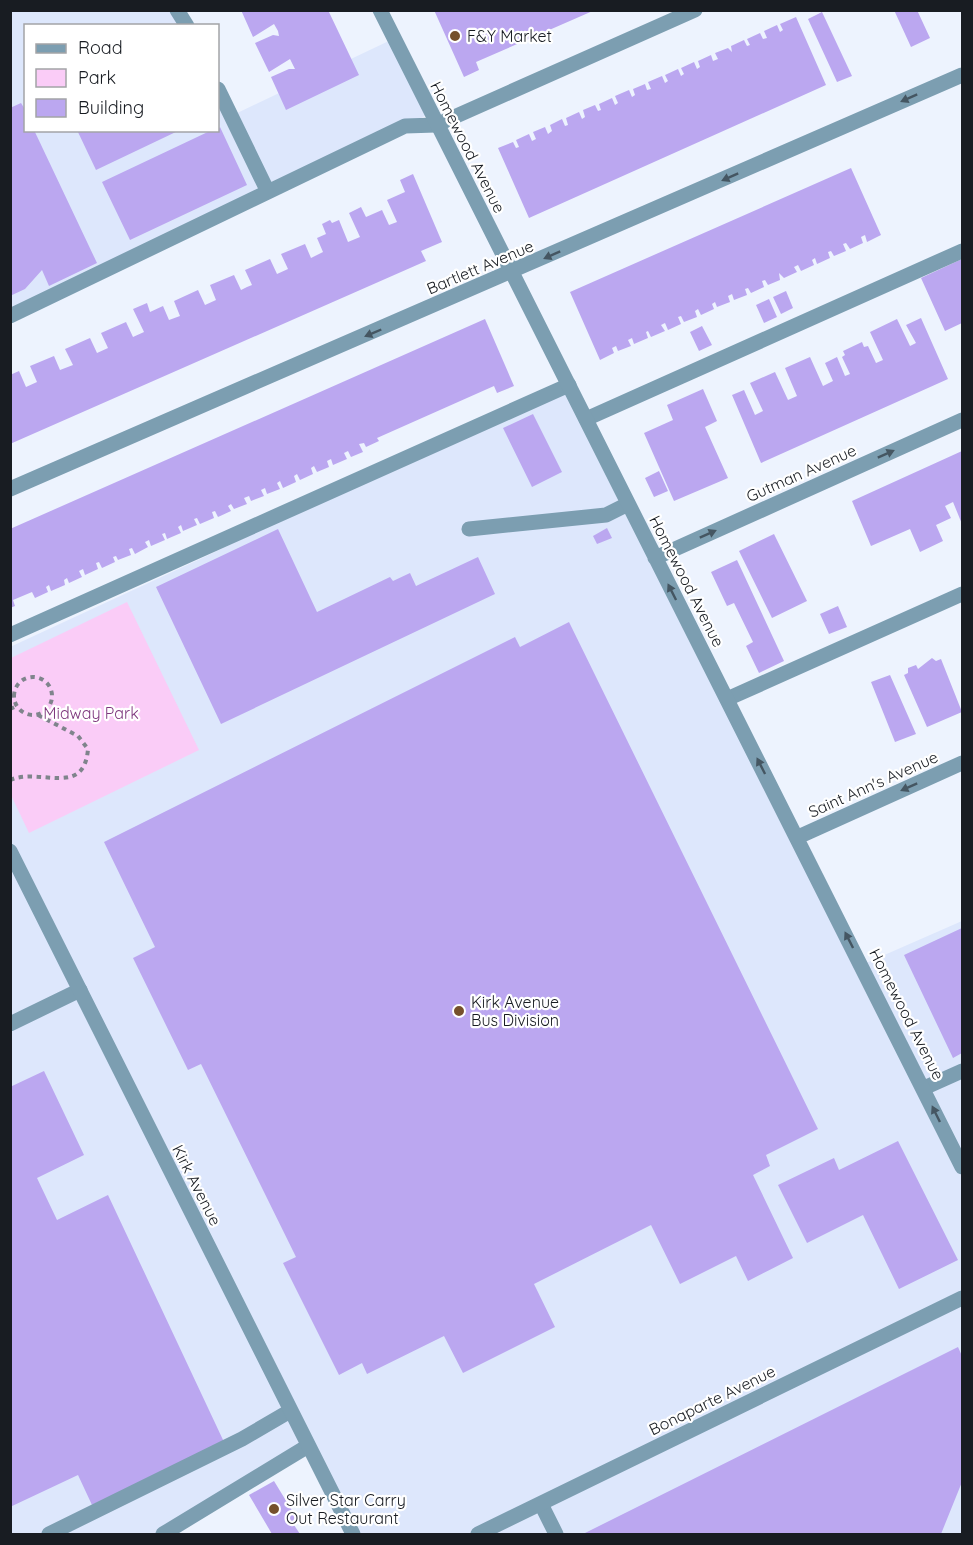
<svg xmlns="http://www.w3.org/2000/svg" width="973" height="1545" font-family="Quicksand,sans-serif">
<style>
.built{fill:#dde7fc}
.green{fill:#faccf7}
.building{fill:#bba7f0}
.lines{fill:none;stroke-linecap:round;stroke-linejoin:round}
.path{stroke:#7f848c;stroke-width:4;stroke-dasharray:4.5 4.5;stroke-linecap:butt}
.service{stroke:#7c9eb1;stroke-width:15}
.minor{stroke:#7c9eb1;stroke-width:15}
.tertiary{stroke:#7c9eb1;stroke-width:15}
.oneway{fill:#455662}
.poi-dot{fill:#75502b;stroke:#fff;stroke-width:2}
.labels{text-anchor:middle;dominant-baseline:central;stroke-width:4.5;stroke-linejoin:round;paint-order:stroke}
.poi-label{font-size:16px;fill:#181c22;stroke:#fff;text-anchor:start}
.street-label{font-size:16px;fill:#181c22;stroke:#fff}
.park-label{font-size:16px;fill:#7e377d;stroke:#fff}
</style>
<rect width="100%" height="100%" fill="#edf3fe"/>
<path class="built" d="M 10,11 L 181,11 L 188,25 L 26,26 L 26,130 L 218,130 L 218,89 L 231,116 L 393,39 L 431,113 L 11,315 Z
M 567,383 L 857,967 L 962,921 L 962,1534 L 351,1534 L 308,1451 L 158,1534 L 11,1534 L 10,647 L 198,560 Z"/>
<path class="green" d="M 127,602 L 199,750 L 29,833 L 11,795 L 11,658 Z"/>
<path class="building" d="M 241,10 L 328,10 L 359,75 L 286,110 L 271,77 L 289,69 L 295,69 L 290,59 L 269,72 L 255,43 L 273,35 L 279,36 L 278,31 L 274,24 L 253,37 Z
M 434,10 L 595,10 L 476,62 L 479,70 L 464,77 Z
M 894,10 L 917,10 L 930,38 L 911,47 Z
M 822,12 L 852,76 L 837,82 L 808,19 Z
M 796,17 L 826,85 L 529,218 L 498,148 L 513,142 L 516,148 L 519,147 L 516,140 L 529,134 L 532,141 L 536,139 L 533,132 L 545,127 L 548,134 L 552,131 L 550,125 L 562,119 L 565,126 L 568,125 L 566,118 L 579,112 L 582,119 L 585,117 L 583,110 L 595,105 L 598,111 L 601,110 L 599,104 L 612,98 L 615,105 L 618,103 L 615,96 L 629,90 L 632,97 L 635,95 L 633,89 L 645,84 L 647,90 L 651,89 L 648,82 L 662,76 L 665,83 L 668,81 L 665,75 L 678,69 L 681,76 L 684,74 L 681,68 L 694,62 L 697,69 L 700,67 L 698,61 L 711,55 L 713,61 L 718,59 L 715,53 L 728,48 L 732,52 L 731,46 L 744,40 L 747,46 L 750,45 L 747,39 L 760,33 L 763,39 L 767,38 L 764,31 L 777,25 L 780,32 L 783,30 L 780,24 Z
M 21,103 L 26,111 L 26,130 L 34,130 L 97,263 L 49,286 L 42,270 L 25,289 L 10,296 L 10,108 Z
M 220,127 L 247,185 L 130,240 L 102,182 L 212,130 L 218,130 Z
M 77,130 L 180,130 L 96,170 Z
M 851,168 L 881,235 L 867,242 L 865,235 L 861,237 L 863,243 L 850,249 L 846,243 L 843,244 L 846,251 L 834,256 L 831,251 L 828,252 L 830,258 L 817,264 L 815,258 L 812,260 L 814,265 L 801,271 L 798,265 L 794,267 L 797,272 L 784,278 L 779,273 L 780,280 L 768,285 L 765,280 L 762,281 L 764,287 L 751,293 L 748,288 L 745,289 L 747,295 L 734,300 L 732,294 L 728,296 L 730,302 L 717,307 L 715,302 L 712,304 L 714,309 L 701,315 L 698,309 L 695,311 L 697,317 L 684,322 L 681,316 L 678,317 L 681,324 L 668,330 L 665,323 L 661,325 L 665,331 L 651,337 L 648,331 L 646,332 L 648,338 L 634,344 L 632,338 L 628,340 L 631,346 L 618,351 L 616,346 L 612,348 L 614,353 L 600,360 L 570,292 Z
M 413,174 L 442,242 L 421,251 L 426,261 L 10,444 L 10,375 L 19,371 L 26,387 L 37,382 L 30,366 L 54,356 L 60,370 L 73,365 L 65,349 L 90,338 L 97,353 L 108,348 L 101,333 L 126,322 L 133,337 L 144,332 L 133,309 L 147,303 L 150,312 L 163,306 L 169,320 L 180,316 L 174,301 L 198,290 L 205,305 L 216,300 L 210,285 L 234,275 L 241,290 L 247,287 L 252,285 L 245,270 L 270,259 L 277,274 L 288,269 L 281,254 L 305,244 L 311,258 L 323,252 L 317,238 L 326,234 L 322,224 L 330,220 L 332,223 L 339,220 L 348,242 L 360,237 L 349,213 L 361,207 L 366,217 L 382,210 L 389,225 L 397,222 L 387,200 L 405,192 L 400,180 Z
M 962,259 L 962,323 L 945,331 L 921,278 Z
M 786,291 L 793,308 L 781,314 L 773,297 Z
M 769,299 L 777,317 L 764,323 L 756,305 Z
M 921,318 L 948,379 L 761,463 L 732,395 L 744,390 L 755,415 L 763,411 L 750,383 L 775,372 L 788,400 L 797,396 L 785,368 L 810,357 L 823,386 L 833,381 L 825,363 L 837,357 L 845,376 L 850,374 L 842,357 L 845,355 L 843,351 L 862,342 L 864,347 L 868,346 L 876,363 L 883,360 L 870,332 L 897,319 L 910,346 L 916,343 L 906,325 Z
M 485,319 L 514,386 L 497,393 L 494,386 L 377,438 L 379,441 L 366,447 L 364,443 L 359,444 L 363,452 L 351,457 L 348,451 L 344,453 L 347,459 L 333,465 L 331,459 L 327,461 L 329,467 L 317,472 L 314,466 L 311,468 L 313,474 L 300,480 L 297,474 L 294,476 L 296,482 L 283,488 L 280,481 L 277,483 L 280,489 L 267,494 L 265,488 L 261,490 L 264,496 L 251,501 L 249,496 L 244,498 L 247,504 L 234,509 L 231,504 L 228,506 L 231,511 L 218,517 L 215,511 L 212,512 L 214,518 L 200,524 L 197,518 L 194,519 L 197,525 L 183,531 L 181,525 L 178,527 L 181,533 L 167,539 L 165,533 L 162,534 L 165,540 L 151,546 L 149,540 L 145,542 L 148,547 L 135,554 L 132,548 L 129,549 L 131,555 L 118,560 L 116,556 L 113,557 L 115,562 L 102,568 L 99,562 L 96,563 L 98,569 L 85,575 L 83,569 L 79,571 L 82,577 L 69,583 L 67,578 L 64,580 L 65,585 L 51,591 L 49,585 L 46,587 L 48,592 L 35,598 L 32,592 L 13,600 L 15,606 L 10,608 L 10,529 Z
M 702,326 L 712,345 L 699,351 L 690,332 Z
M 703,389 L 717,421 L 705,427 L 728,478 L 674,501 L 644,433 L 673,420 L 667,405 Z
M 533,414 L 562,472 L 532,487 L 503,428 Z
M 962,451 L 962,524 L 953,502 L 945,506 L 951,518 L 936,525 L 943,541 L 920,552 L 910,529 L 871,546 L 852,501 Z
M 659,471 L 668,491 L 654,497 L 645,478 Z
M 607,528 L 612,538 L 597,544 L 593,536 Z
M 278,529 L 317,612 L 390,577 L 393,581 L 410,573 L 416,586 L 478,557 L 495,594 L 221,724 L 156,587 Z
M 774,534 L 807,601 L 772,618 L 739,551 Z
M 737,560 L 784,661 L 759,673 L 746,646 L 753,642 L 734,603 L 727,606 L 711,572 Z
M 838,606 L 847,627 L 829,634 L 820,614 Z
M 569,622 L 818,1129 L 766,1155 L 770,1166 L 753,1175 L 793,1258 L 748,1281 L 736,1256 L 680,1284 L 651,1225 L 534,1284 L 555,1327 L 463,1373 L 444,1336 L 367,1374 L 362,1363 L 339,1375 L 283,1263 L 296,1257 L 201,1064 L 188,1070 L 133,958 L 155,947 L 104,842 L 515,637 L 520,647 Z
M 932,658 L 936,661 L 941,659 L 962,712 L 927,727 L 904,675 L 908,673 L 908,668 L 916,665 L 918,669 Z
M 890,675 L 916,734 L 895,742 L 871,682 Z
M 962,928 L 962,1053 L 953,1058 L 904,955 Z
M 44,1071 L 84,1155 L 37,1178 L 57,1220 L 108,1195 L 224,1442 L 92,1505 L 78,1475 L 10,1507 L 10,1087 Z
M 898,1141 L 958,1260 L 899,1289 L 863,1215 L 807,1243 L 778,1185 L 834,1158 L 839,1170 Z
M 958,1347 L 962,1356 L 962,1482 L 941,1534 L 583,1534 Z
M 274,1481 L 299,1522 L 294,1525 L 300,1534 L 272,1534 L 249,1495 Z"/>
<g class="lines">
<path class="path" d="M14 696a19 19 0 1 1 38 0a19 19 0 1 1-38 0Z
M 10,709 L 17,706
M 10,780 C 40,767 84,798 88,749 L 78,736 L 38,715"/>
<path class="service" d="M 177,10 L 187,26
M 218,89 L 268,192
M 10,316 L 405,126 L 436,125 L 695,10
M 586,419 L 962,251
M 469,529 L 606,515 L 628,504
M 10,635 L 569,385
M 727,699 L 962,594
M 924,1088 L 962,1071
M 541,1504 L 556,1534
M 49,1534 L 242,1439 L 290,1411
M 163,1534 L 308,1446"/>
<path class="minor" d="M 380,10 L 962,1167
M 10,489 L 962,75
M 655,558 L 962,420
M 798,837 L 962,763
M 10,1024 L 80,990
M 478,1534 L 962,1298"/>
<path class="tertiary" d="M 10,851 L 353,1534"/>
</g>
<defs><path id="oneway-solid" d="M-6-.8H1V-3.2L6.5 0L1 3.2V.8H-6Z" transform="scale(1.5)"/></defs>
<g class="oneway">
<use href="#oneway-solid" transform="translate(909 98) rotate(156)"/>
<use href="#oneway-solid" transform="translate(730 177) rotate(156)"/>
<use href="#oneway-solid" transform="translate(552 255) rotate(156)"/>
<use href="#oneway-solid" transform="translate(373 333) rotate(157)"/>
<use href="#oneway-solid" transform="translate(886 454) rotate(-24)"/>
<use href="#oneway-solid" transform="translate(708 534) rotate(-24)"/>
<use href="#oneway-solid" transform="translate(672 592) rotate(-117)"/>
<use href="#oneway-solid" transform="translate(761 766) rotate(-117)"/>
<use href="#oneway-solid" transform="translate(909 787) rotate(156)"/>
<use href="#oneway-solid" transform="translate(849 940) rotate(-117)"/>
<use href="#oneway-solid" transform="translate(936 1114) rotate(-116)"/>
</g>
<g class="poi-dot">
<circle cx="455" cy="36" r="6"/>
<circle cx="459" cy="1011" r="6"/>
<circle cx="274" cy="1509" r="6"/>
</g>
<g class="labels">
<g class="poi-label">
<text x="467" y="36">F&amp;Y Market</text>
<text x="471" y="1002">Kirk Avenue<tspan x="471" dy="18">Bus Division</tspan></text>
<text x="286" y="1500">Silver Star Carry<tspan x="286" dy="18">Out Restaurant</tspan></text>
</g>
<g class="street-label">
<text transform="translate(468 147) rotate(63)">Homewood Avenue</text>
<text transform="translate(480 267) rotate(-23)">Bartlett Avenue</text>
<text transform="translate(801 473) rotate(-24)">Gutman Avenue</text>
<text transform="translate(687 581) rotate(63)">Homewood Avenue</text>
<text transform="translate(873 784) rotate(-24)">Saint Ann's Avenue</text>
<text transform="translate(907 1014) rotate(63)">Homewood Avenue</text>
<text transform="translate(197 1185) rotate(63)">Kirk Avenue</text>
<text transform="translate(712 1400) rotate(-26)">Bonaparte Avenue</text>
</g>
<g class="park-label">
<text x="91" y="713">Midway Park</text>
</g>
</g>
<rect width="973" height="1545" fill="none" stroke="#181c22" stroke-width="24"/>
<rect x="24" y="24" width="195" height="108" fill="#ffffff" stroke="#a3a4a7" stroke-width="1.5"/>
<rect x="36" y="44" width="30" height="9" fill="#7c9eb1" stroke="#a3a4a7" stroke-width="1.5"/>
<text x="78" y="54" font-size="18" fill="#181c22">Road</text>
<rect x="36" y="69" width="30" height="18" fill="#faccf7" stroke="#a3a4a7" stroke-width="1.5"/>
<text x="78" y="84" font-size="18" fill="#181c22">Park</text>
<rect x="36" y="99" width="30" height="18" fill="#bba7f0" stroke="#a3a4a7" stroke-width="1.5"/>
<text x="78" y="114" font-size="18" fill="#181c22">Building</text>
</svg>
